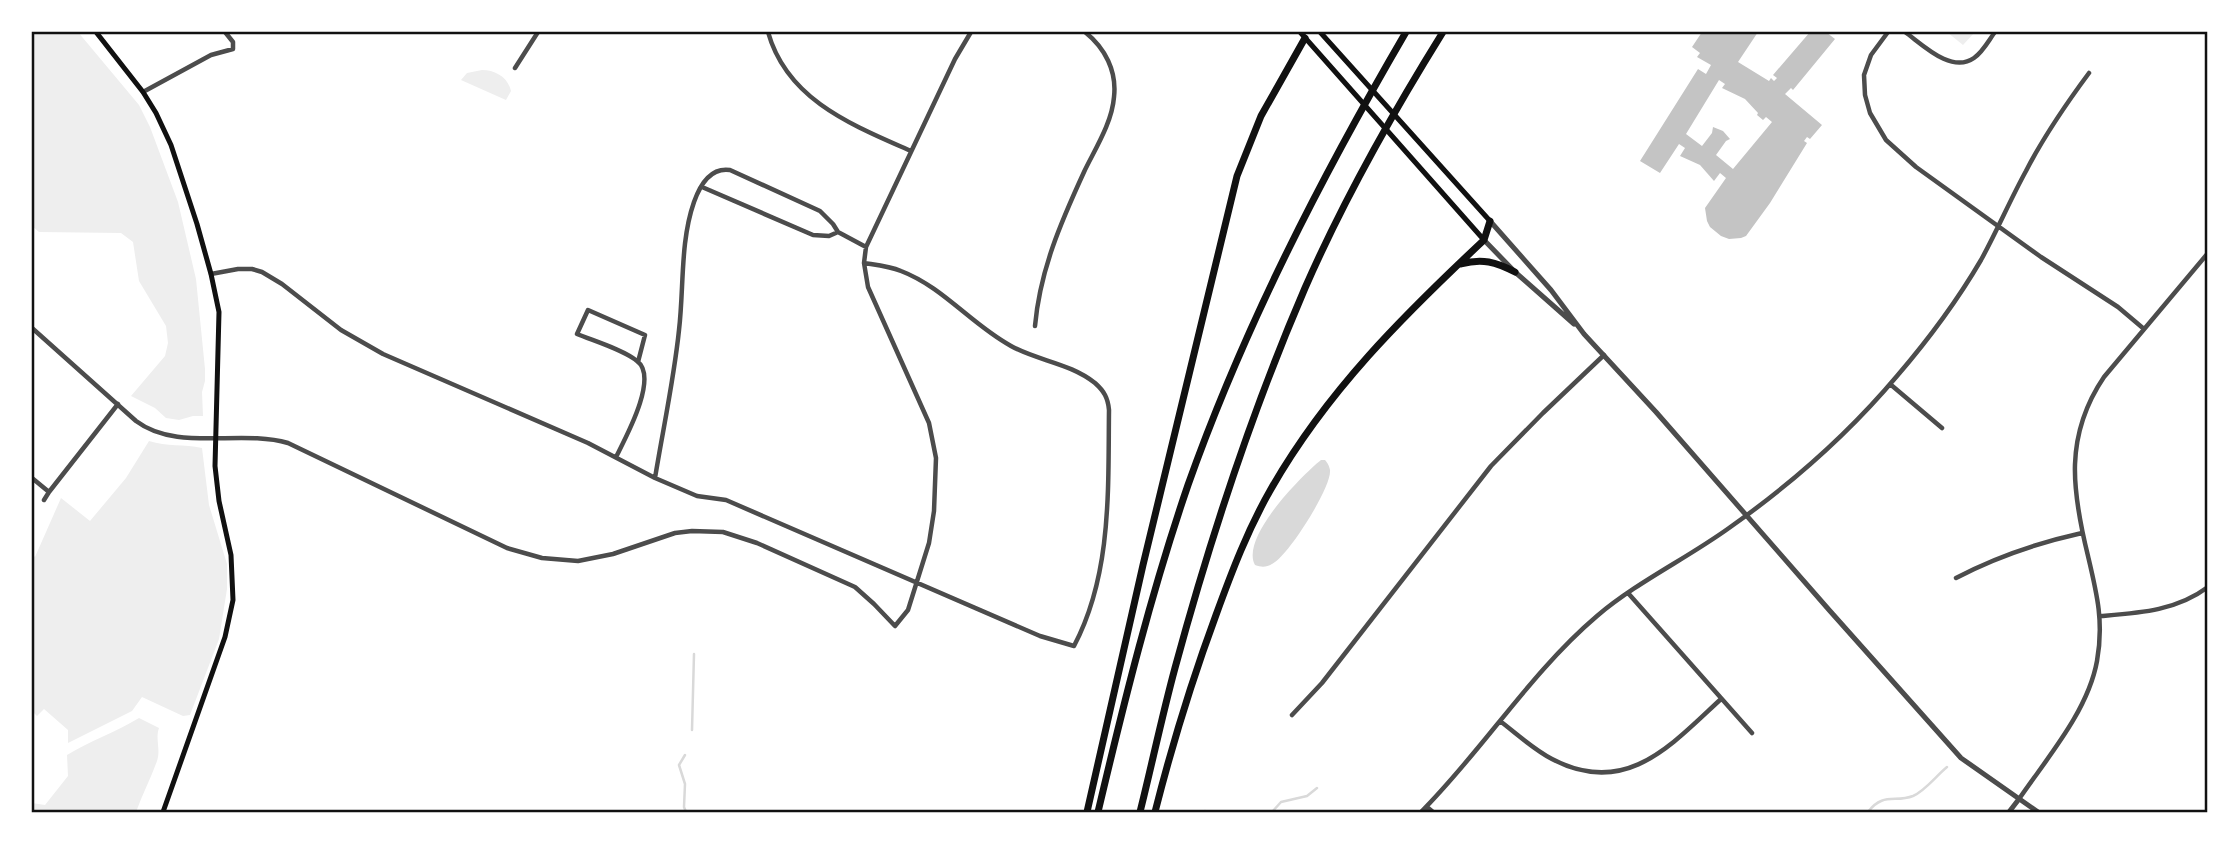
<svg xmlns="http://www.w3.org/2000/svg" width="2239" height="844" font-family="Lato,sans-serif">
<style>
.green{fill:#eee}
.water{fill:#d9d9d9}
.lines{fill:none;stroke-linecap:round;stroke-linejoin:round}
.stream{stroke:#d9d9d9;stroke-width:2.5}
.building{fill:#c4c4c4;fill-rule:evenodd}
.minor{stroke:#4c4c4c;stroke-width:4.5}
.tertiary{stroke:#4c4c4c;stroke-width:5}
.secondary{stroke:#111;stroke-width:5}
.motorway{stroke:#111;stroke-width:7}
.neatline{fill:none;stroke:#111;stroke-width:2.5}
</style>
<rect width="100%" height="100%" fill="#fff"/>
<path class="green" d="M 32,32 L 78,32 L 139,105 L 150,127 L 178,202 L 196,279 L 205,369 L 205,381 L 202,392 L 203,416 L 193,416 L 179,420 L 166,418 L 155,408 L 131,396 L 165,356 L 168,343 L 166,326 L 139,281 L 133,242 L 121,233 L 39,232 L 32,226 Z
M 1947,32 L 1975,32 L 1963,45 Z
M 482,70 C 495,70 508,77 511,91 L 506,100 L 461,80 L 467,73 Z
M 149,441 C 167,447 184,444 202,448 L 209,505 L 227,564 L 227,589 L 219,639 L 190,715 L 183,716 L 142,697 L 132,711 L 68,743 L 68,730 L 44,709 L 37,716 L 32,711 L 32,554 L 35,557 L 61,498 L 90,521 L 126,478 Z
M 139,718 L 159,728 C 155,739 161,749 157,761 C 151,778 142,795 136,812 L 32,812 L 32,803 L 45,805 L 68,776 L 67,755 C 90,741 116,732 139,718 Z"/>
<path class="water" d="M 1321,460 L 1325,460 C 1328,464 1329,465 1330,470 C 1332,487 1290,552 1275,562 C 1268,567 1263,568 1255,565 C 1240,538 1301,476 1321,460 Z"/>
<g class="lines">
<path class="stream" d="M 692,730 L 694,654
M 685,755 L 679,765 L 685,784 L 684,807 L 686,812
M 1205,811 L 1206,812
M 1272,812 L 1281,802 L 1307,796 L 1317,788
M 1868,812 C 1883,792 1895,803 1913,796 C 1925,791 1937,775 1947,767"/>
</g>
<path class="building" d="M 1702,32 L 1758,32 L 1738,62 L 1769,81 L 1771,78 L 1774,81 L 1777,78 L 1773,75 L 1810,32 L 1826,32 L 1835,39 L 1793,90 L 1791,88 L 1785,94 L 1822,125 L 1810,139 L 1807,137 L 1804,141 L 1807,143 L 1770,203 L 1746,236 L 1741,238 L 1729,239 L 1721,236 L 1710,227 L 1707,221 L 1705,208 L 1726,178 L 1720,173 L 1714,181 L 1700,165 L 1680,156 L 1685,148 L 1679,144 L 1660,173 L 1640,161 L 1698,69 L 1706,74 L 1711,65 L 1697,57 L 1700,53 L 1692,47 ZM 1719,80 L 1725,84 L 1722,88 L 1745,99 L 1758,113 L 1757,115 L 1763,120 L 1766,117 L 1772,122 L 1733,169 L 1716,155 L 1726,141 L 1730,139 L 1723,131 L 1713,127 L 1712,133 L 1702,146 L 1686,134 Z"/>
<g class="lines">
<path class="minor" d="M 768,32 C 787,100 852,125 911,151
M 1888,32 L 1871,55 L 1864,75 L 1865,95 L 1870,113 L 1886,140 L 1916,167 L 2041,257 L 2118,307 L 2144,329
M 1905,32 C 1922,44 1951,74 1974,58 C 1983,52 1989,40 1995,32
M 515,68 L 538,32
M 143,92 L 211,55 L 233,49 L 233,42 L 225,32
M 702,187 L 813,235 L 829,236 L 838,232
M 211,274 L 238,269 L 252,269 L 262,272 L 282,284 L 341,330 L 383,354 L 588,443 L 655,478 L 697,496 L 726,500 L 1040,636 L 1074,646 C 1112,574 1108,490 1109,410 C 1108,398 1104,391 1095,383 C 1070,363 1038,361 1011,346 C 972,325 943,287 901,271 C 889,266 877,265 864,263
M 1035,326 C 1040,270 1061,222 1084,172 C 1095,149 1112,123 1114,97 C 1117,71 1105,48 1085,32
M 32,328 L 136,421 C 177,452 240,429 288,443 L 507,548 L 542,558 L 578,561 L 613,554 L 675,533 L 692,531 L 723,532 L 757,543 L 855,587 L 874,604 L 895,626 L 908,610 L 929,543 L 934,511 L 936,458 L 929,423 L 868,287 L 864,263 L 866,247 L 955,59 L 971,32
M 1890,384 L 1942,428
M 616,457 C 626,437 659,377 637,361 C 624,350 594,341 577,334 L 588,310 L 645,335 L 638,362
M 32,478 L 49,492
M 655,478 C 663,429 674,379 679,330 C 684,288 680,242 694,202 C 700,185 710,167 730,170 L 820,211 L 833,224 L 838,232 L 866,247
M 44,500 L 49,492 L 118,404
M 1956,578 C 1996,557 2037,543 2082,533
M 1628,593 L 1752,733
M 2101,616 C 2139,613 2176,611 2208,587
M 1292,715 L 1322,683 L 1491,466 L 1543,413 L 1604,355
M 1500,721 C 1517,734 1533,749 1552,759 C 1626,798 1671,745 1721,699
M 2019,799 C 2047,758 2088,711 2097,661 C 2104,622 2097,594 2088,556 C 2072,491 2064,436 2104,377 L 2208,253
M 1427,807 L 1433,812
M 1421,812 C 1483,750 1530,673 1597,616 C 1637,582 1686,559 1729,528 C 1790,485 1849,433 1897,376 C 1928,340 1957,301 1981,260 C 1997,231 2010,200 2026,171 C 2044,136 2066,104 2089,73"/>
<path class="tertiary" d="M 1490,221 L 1551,290 L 1584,334 L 1656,412 L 1830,611 L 1961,758 L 2038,812
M 1484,240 L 1515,272 L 1574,324
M 2009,812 L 2019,799"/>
<path class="secondary" d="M 96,32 L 143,92 L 156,113 L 171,145 L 197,224 L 211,274 L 219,312 L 215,466 L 219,501 L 231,555 L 233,600 L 225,637 L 163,812
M 1300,32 L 1484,240
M 1320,32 L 1490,221"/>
<path class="motorway" d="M 1461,264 C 1482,258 1496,262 1515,272
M 1087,812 L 1143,565 L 1237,176 L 1261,116 L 1305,38
M 1098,812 C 1124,702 1151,593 1188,485 C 1244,327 1322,176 1406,32
M 1140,812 C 1152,764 1162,716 1175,668 C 1210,539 1252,411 1305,288 C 1344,199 1392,114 1443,32
M 1155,812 C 1172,745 1192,680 1216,615 C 1232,571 1248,529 1271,489 C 1327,391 1403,316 1484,240 L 1490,221"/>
</g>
<rect width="2239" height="844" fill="none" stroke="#ffffff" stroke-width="66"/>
<rect x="33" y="33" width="2173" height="778" class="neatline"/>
</svg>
